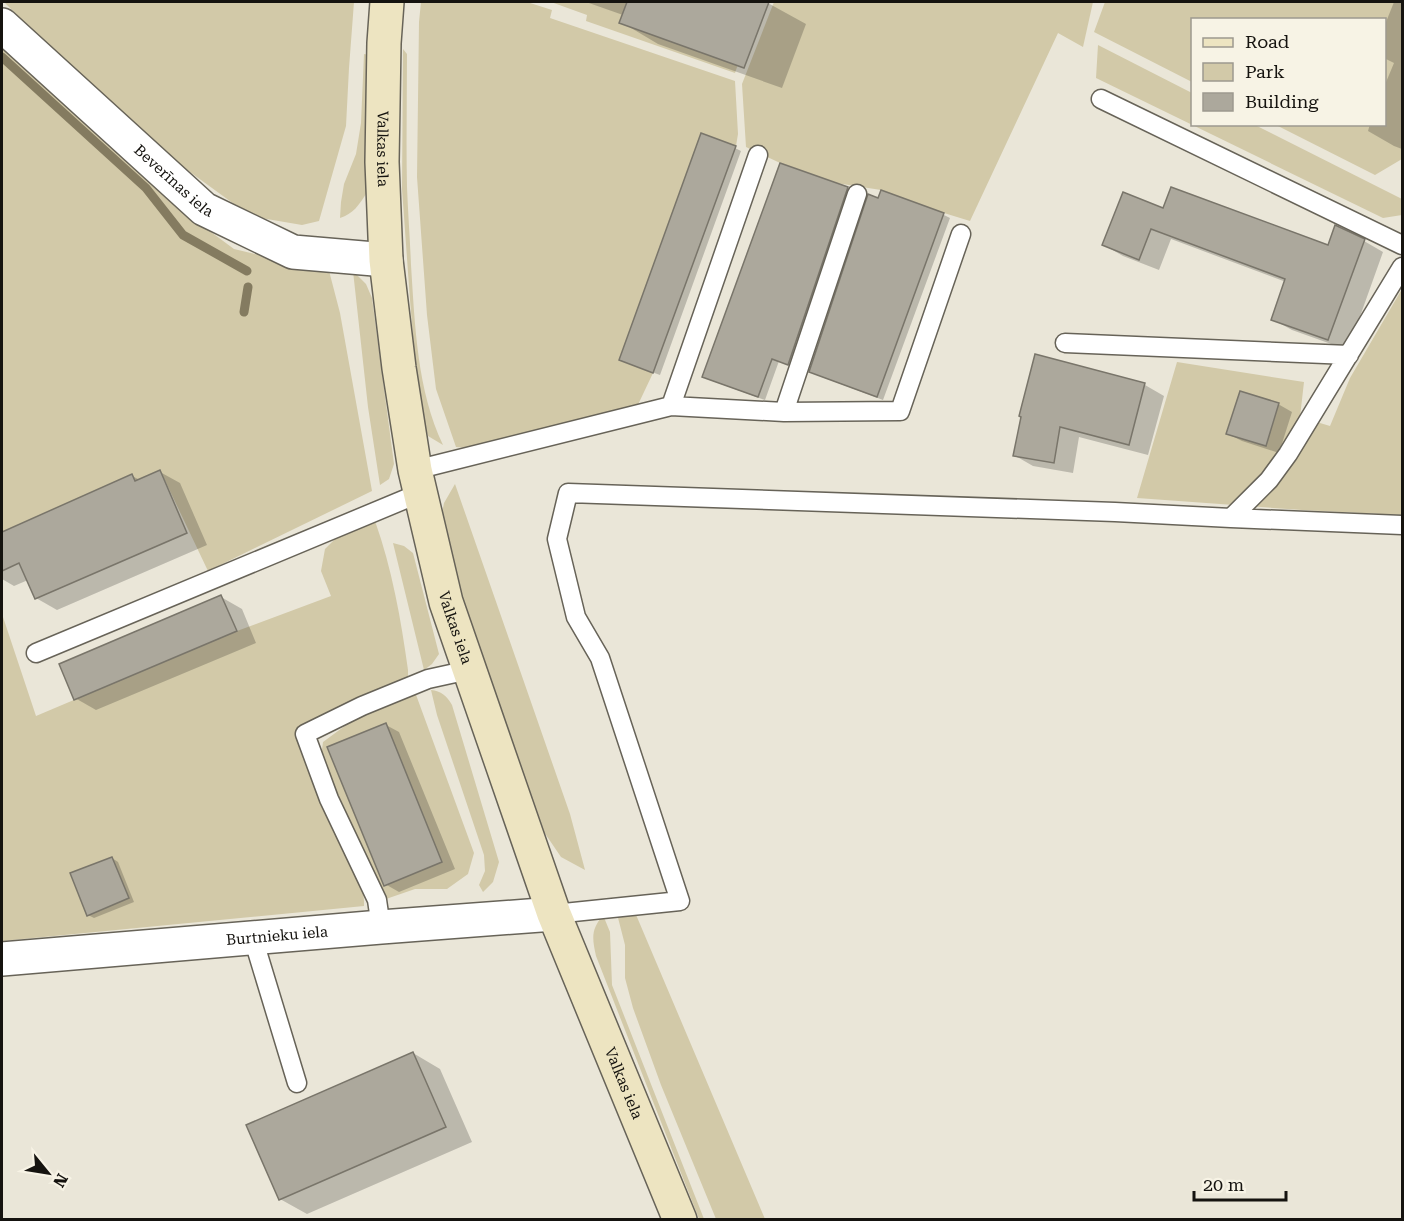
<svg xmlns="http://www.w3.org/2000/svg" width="1404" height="1221" font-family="'Roboto Serif',serif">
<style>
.green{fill:#d2c9a8}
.shadow{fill:#0003}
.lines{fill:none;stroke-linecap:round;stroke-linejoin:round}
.stream{stroke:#847b60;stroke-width:9}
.building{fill:#aca89c;stroke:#79756a;stroke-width:1.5}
.service-casing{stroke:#676358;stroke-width:21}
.minor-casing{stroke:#676358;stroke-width:36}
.tertiary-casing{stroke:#676358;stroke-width:36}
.secondary-casing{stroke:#676358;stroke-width:36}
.service{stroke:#fff;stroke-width:18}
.minor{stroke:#fff;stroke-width:33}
.tertiary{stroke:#fff;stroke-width:33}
.secondary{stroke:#ede4c1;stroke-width:33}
.labels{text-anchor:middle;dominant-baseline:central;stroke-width:6;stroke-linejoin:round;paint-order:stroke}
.street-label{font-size:15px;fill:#15130f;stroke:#f7f3e5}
</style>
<rect width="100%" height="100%" fill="#eae6d8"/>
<path class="green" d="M 4,2 L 354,2 L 349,68 L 346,126 L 319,221 L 302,225 L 261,218 L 234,204 L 146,140 L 69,67 Z
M 421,2 L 527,2 L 552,10 L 550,18 L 735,81 L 738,134 L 736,146 L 653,373 L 635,411 L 479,449 L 456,447 L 436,389 L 427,315 L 417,177 L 419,22 Z
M 551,2 L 759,2 L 735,73 L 586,21 L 587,15 Z
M 774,2 L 1093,2 L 1083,47 L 1058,33 L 970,221 L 944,213 L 881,190 L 836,183 L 778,162 L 746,147 L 742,84 Z
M 1105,2 L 1402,2 L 1402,159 L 1375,175 L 1276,125 L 1384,124 L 1384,20 L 1192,20 L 1192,82 L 1094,32 Z
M 1098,45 L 1192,93 L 1192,124 L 1255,125 L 1402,199 L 1402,215 L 1383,218 L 1096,78 Z
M 2,46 L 177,207 L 234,249 L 301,265 L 327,263 L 340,313 L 372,491 L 208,571 L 160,470 L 135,481 L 132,475 L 2,532 Z
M 403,49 L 407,54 C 407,98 406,143 407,187 C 408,213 410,239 411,265 C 415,326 417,390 443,445 L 428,436 L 424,422 L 415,361 L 410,300 L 402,189 Z
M 364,54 L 369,55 L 366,194 C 359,205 353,214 340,218 L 341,202 L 344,184 L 356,154 L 361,123 Z
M 353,271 L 366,284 L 372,298 L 394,464 L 389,479 L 380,485 L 368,407 Z
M 1402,289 L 1402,515 L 1302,510 L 1137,498 L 1177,362 L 1304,382 L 1300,417 L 1330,426 L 1350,378 Z
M 455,484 L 570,814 L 585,870 L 561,857 L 544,832 L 477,650 L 441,518 L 444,503 Z
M 375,521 C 392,569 401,619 408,670 L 408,677 L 397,685 L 302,735 L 303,756 L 362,880 L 364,901 L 364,906 L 2,941 L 2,614 L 36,716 L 237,631 L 331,596 L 321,571 L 325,549 L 337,537 Z
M 393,543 L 404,546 L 413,553 L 439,654 L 432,664 L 424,670 Z
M 431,690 C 441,691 447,696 452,705 L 499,862 L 493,882 L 483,892 L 479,885 L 485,871 L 484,855 L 437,715 Z
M 415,692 L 474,853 L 468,874 L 447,889 L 415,889 L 386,899 L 321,757 L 323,742 L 353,720 Z
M 616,910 L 634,910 L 765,1219 L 716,1219 L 661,1085 L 633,1008 L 625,978 L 625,945 Z
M 603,915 L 610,932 L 612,985 L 704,1219 L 699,1219 L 596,956 C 592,937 591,930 603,915 Z"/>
<path class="shadow" d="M 586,2 L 766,2 L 806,24 L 782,88 L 658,44 L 621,22 L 623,15 Z
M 1394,2 L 1402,2 L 1402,149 L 1394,146 L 1368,131 L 1370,124 L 1384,124 L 1384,87 L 1394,63 L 1384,58 L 1384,27 Z
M 735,148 L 741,151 L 660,375 L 627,363 L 620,360 Z
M 781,164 L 848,189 L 854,192 L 795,367 L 779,361 L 765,400 L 710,380 Z
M 882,192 L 944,215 L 950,218 L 883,400 L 817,375 L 811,372 Z
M 1164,210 L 1329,247 L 1364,241 L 1383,252 L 1348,350 L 1292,330 L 1272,319 L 1286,282 L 1171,239 L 1159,270 L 1123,256 L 1104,245 Z
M 1036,356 L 1145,385 L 1164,396 L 1148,455 L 1079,437 L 1073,473 L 1033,466 L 1014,455 Z
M 1278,404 L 1292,412 L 1279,453 L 1242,441 L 1228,434 Z
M 160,472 L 180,483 L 207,545 L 57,610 L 36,598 L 28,580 L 14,586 L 2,579 L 2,534 L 132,476 L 140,480 Z
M 221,597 L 242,609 L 256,643 L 96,710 L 75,698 Z
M 386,725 L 399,732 L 455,869 L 399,892 L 385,884 Z
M 112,858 L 118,862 L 134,902 L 94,918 L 88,915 Z
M 413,1053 L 440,1069 L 472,1142 L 307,1214 L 280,1199 Z"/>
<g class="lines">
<path class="stream" d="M 2,57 L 146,188 L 183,235 L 247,271
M 244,312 L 248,287"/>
</g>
<path class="building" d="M 627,2 L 769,2 L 744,68 L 619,23 Z
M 701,133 L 736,146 L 653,373 L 619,360 Z
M 780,163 L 848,187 L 788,365 L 772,359 L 758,397 L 702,377 Z
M 1171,187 L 1328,245 L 1335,225 L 1365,239 L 1328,340 L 1271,320 L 1285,279 L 1151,229 L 1139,260 L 1102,245 L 1123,192 L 1163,208 Z
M 881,190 L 944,213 L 877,397 L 809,372 L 868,194 L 878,198 Z
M 1035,354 L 1145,383 L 1129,445 L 1060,427 L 1054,463 L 1013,456 L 1021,417 L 1019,416 Z
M 1240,391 L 1279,403 L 1266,446 L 1226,434 Z
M 160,470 L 187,533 L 35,599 L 19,563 L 2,571 L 2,532 L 132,474 L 135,481 Z
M 221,595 L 237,631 L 74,700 L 59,664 Z
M 386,723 L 442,862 L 384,886 L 327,747 Z
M 112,857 L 129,898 L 87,916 L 70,873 Z
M 413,1052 L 446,1127 L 279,1200 L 246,1125 Z"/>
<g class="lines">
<g class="service-casing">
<path id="service" d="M 1101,99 L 1402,245
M 1065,343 L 1349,355
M 671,406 L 758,155
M 784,412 L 857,194
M 415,470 L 671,406 L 784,412 L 900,411 L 961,234
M 1231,518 L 1269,480 L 1288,454 L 1402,267
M 36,653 L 420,493
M 554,914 L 680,901 L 600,658 L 576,617 L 557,539 L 568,493 L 1115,512 L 1231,518 L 1402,525
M 381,927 L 377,900 L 329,799 L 305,734 L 362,706 L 428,679 L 469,670
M 253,938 L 297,1083"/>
</g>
<g class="minor-casing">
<g id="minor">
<path id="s1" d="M 2,25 L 204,209 L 293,252 L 386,260"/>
</g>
</g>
<g class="tertiary-casing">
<g id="tertiary">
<path id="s2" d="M 2,959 L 381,927 L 554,914"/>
</g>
</g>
<g class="secondary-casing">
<g id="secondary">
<path id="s3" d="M 387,2 L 384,43 L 382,162 L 386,260 L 399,368 L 415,470 L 446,602 L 554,914 L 680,1220"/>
</g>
</g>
<use href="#service" class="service"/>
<use href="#minor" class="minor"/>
<use href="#tertiary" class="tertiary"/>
<use href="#secondary" class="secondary"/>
</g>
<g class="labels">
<g class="street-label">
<text stroke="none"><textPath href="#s3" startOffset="147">Valkas iela</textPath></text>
<text stroke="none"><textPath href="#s1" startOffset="232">Beverīnas iela</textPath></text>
<text stroke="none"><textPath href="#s3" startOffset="633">Valkas iela</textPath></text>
<text stroke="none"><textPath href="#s2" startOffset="276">Burtnieku iela</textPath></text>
<text stroke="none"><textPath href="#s3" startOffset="1119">Valkas iela</textPath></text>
</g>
</g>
<rect width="1404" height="1221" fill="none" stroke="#15130f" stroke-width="6"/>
<rect x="1191" y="18" width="195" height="108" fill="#f7f3e5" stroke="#9d998f" stroke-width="1.5"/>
<rect x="1203" y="38" width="30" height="9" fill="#ede4c1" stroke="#9d998f" stroke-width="1.5"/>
<text x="1245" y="48" font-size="18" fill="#15130f">Road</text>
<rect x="1203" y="63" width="30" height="18" fill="#d2c9a8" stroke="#9d998f" stroke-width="1.5"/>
<text x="1245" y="78" font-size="18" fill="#15130f">Park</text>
<rect x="1203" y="93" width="30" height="18" fill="#aca89c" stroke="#9d998f" stroke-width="1.5"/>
<text x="1245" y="108" font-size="18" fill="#15130f">Building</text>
<g transform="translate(48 1173) rotate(120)" stroke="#f7f3e5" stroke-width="4.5" paint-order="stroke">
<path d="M0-4.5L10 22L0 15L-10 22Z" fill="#15130f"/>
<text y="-9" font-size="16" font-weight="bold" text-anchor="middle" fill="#15130f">N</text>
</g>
<path d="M1194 1191v9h92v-9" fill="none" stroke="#15130f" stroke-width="3"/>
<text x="1203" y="1191" font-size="18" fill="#15130f" stroke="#f7f3e5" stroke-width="4.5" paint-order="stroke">20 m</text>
</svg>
